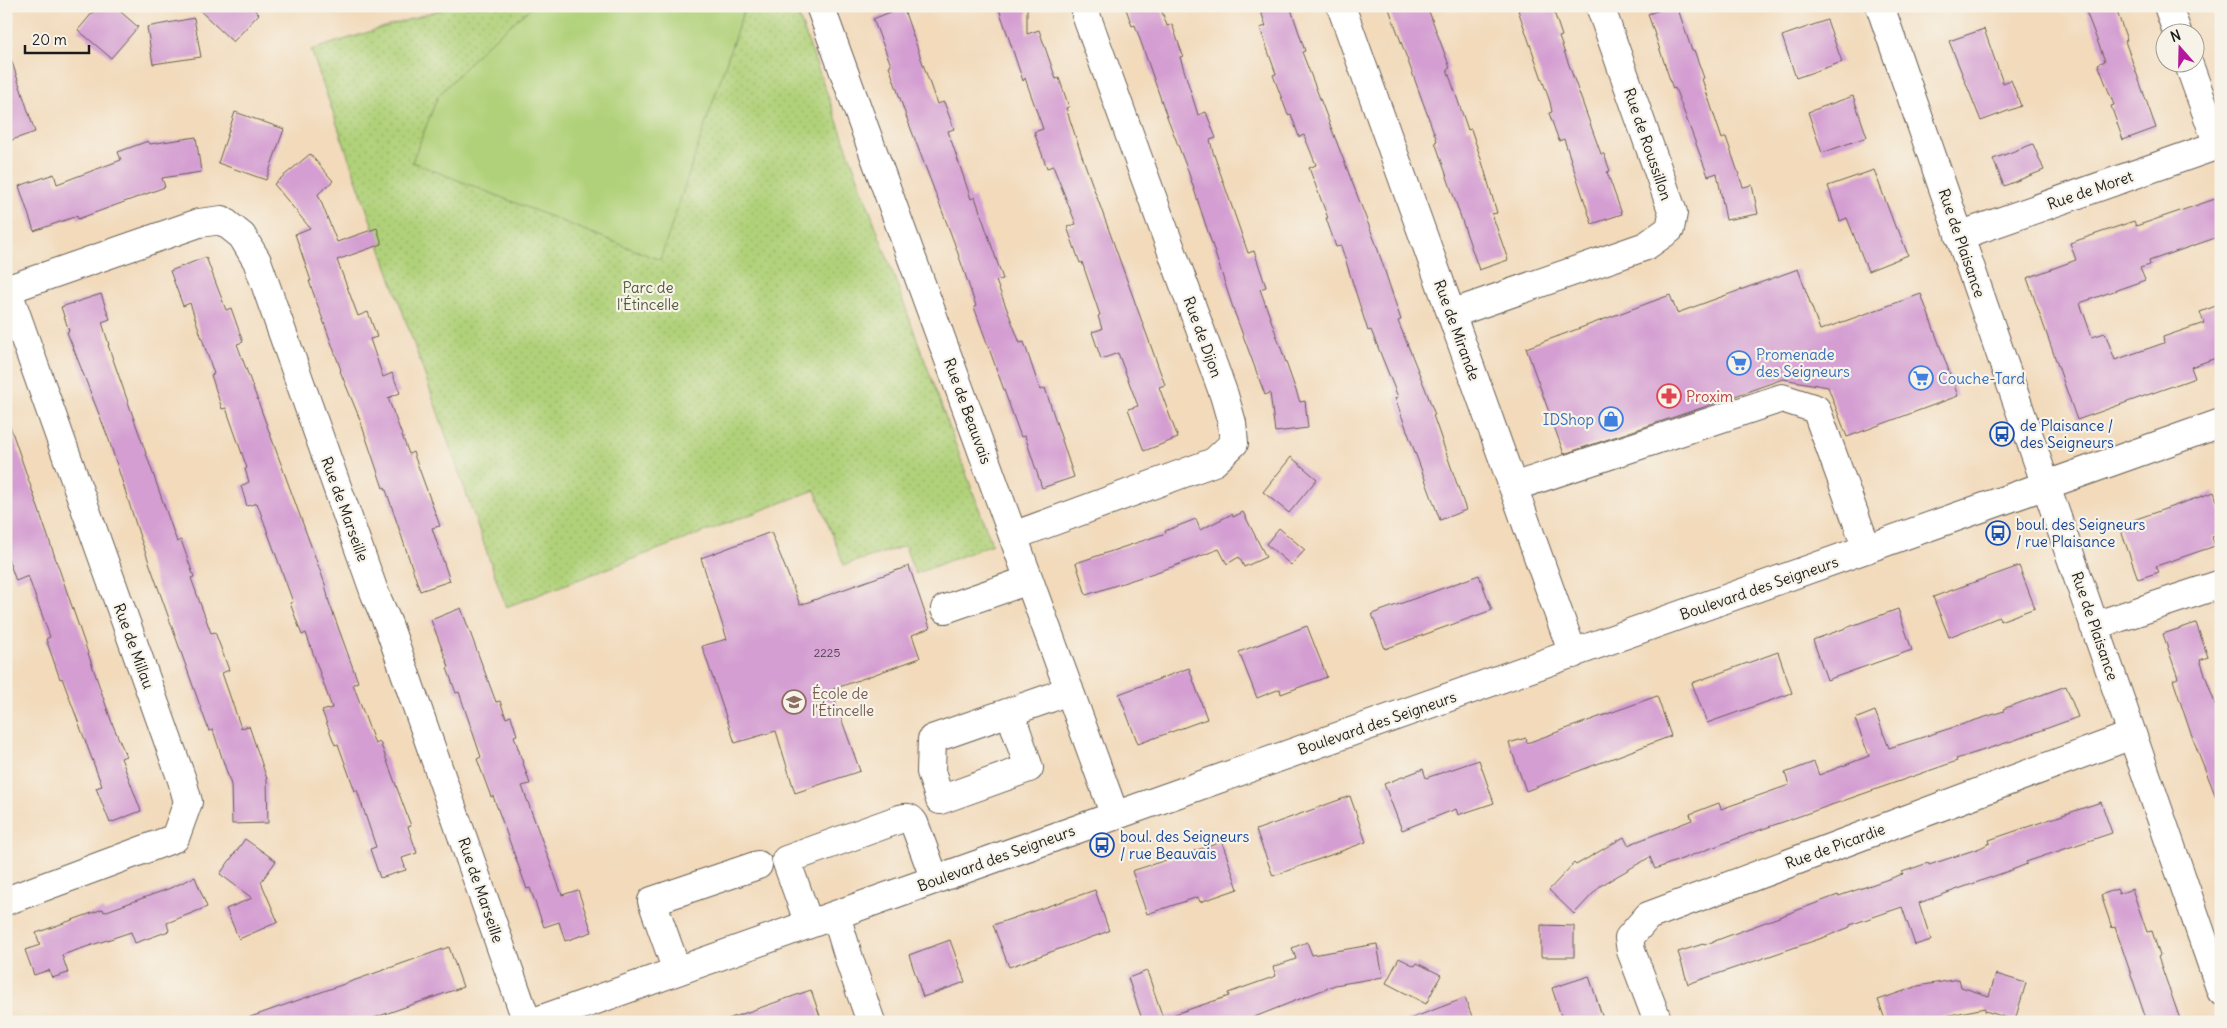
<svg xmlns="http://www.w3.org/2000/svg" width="2227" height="1028" font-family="Delius,sans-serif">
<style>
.grass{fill:url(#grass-dots);stroke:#66764a}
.pitch{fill:#b0d179;stroke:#66764a}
.building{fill:#d49ed2}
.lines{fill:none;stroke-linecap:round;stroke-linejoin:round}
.minor-casing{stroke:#675e54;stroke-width:30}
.minor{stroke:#fff;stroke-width:28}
.labels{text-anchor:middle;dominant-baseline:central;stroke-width:4.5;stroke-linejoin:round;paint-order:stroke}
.number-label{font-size:12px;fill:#4a3c4a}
.street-label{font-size:15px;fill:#1c1c1c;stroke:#f7f3e8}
.park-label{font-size:15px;fill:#505b3d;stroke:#f7f3e8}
.shop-label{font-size:15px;fill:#366cbe;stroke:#f7f3e8;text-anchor:start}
.health-label{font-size:15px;fill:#be3a42;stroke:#f7f3e8;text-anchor:start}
.transit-label{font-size:15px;fill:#164399;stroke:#f7f3e8;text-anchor:start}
.education-label{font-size:15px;fill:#785e54;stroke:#f7f3e8;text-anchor:start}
</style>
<defs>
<pattern id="grass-dots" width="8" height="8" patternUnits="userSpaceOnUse" patternTransform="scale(1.25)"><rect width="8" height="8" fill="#b0d179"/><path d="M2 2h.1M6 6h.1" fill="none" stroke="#97b368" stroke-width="1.8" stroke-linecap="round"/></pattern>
</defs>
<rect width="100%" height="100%" fill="#f7f3e8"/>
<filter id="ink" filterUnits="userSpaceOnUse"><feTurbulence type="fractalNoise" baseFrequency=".02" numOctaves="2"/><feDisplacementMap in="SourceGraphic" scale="10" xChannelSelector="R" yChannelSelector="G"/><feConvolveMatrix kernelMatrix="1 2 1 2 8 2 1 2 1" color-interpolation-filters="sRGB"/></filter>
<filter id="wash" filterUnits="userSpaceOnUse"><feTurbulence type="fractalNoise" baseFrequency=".0096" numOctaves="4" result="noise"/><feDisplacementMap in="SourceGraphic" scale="20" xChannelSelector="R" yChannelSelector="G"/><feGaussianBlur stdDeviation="1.12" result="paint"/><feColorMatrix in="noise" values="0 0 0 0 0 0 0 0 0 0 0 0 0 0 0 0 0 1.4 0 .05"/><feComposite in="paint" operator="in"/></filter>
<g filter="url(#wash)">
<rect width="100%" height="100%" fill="#f2dabb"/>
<path class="grass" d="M 452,6 L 795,6 L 992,544 L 915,574 L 905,546 L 844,565 L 815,490 L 506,607 L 311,50 Z"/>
<path class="pitch" d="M 533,6 L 745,6 L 660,260 L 412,162 L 438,96 L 483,48 Z"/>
<g id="blocks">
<path class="building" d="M 98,6 L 114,6 L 138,27 L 111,58 L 78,30 Z
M 195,6 L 250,6 L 259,14 L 233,42 Z
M 998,6 L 1027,6 L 1027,34 L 1039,30 L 1056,79 L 1059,78 L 1069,107 L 1066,108 L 1082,156 L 1165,385 L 1159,387 L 1178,438 L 1144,451 L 1128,409 L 1138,406 L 1118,353 L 1101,359 L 1092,332 L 1102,329 L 1098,316 L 1100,315 L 1082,262 L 1080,263 L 1067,227 L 1076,224 L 1053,166 L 1047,168 L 1034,132 L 1043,129 L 1025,78 L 1023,81 Z
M 1125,6 L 1160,6 L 1167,26 L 1172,24 L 1183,56 L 1180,57 L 1198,115 L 1206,112 L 1216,138 L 1210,140 L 1213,152 L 1248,253 L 1254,251 L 1266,287 L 1260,289 L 1300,402 L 1305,401 L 1308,428 L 1275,432 L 1270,393 L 1265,395 L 1234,311 L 1188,171 L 1166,114 L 1135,25 L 1132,26 Z
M 1259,6 L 1290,6 L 1305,51 L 1302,52 L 1376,244 L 1401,320 L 1398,321 L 1425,388 L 1435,415 L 1433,415 L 1466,510 L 1440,520 L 1395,398 L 1398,397 L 1371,330 L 1368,331 L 1341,246 L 1336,247 L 1326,218 L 1328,218 L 1309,168 L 1316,165 L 1304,135 L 1299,137 L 1291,114 L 1288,115 L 1273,75 L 1276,74 L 1260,28 L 1266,26 Z
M 1388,6 L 1427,6 L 1450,68 L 1447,69 L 1468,130 L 1471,129 L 1483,165 L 1497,213 L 1492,214 L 1508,260 L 1479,270 L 1435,142 L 1437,141 Z
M 1530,6 L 1552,6 L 1562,36 L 1559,37 L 1601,154 L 1604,154 L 1610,171 L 1607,172 L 1622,214 L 1592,224 L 1564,139 L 1559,141 L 1549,113 L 1552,112 L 1550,102 L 1518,10 Z
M 1671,6 L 1677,6 L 1692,51 L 1694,50 L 1704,78 L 1702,79 L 1722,139 L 1726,137 L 1743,187 L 1752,185 L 1758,214 L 1726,220 L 1717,173 L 1708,176 L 1675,88 L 1673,89 L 1648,14 Z
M 2084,6 L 2115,6 L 2127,40 L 2125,41 L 2156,128 L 2123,140 L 2111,106 L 2114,105 L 2098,64 L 2105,61 Z
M 903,7 L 937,104 L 944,102 L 954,129 L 948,131 L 971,199 L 975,197 L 1003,279 L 996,281 L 1020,343 L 1024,342 L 1040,390 L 1045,388 L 1074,477 L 1042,488 L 1025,436 L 1021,437 L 974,307 L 976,306 L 954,242 L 906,116 L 889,66 L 891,65 L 873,19 Z
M 194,18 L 201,57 L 153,64 L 147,27 Z
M 1827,20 L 1842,62 L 1796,78 L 1782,36 Z
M 1984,29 L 2003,83 L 2011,80 L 2021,106 L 1981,121 L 1949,41 Z
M 10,56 L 35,132 L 6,142 L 6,57 Z
M 1853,96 L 1867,137 L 1822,153 L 1808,112 Z
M 235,112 L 284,129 L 266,180 L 218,163 Z
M 196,137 L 201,172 L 162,178 L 165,187 L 78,219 L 77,216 L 34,231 L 19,186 L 54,174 L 57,184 L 121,160 L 118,152 L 148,141 L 150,144 Z
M 2033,144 L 2044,170 L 2004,186 L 1993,159 Z
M 310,154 L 333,181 L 318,194 L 337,242 L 377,228 L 382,244 L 337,260 L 358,316 L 368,312 L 377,337 L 370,339 L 383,377 L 392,373 L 400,393 L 388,398 L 409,454 L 413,452 L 440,526 L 432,528 L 450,581 L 420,591 L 385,487 L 383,488 L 359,417 L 340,371 L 341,370 L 309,281 L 311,281 L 295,234 L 310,228 L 274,184 Z
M 1874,170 L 1896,229 L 1898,229 L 1908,255 L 1868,271 L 1847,218 L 1840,221 L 1828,186 Z
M 2221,197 L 2221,236 L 2149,261 L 2150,265 L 2140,268 L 2145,280 L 2080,303 L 2092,337 L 2105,333 L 2115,360 L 2164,343 L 2163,337 L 2204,323 L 2200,312 L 2221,304 L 2221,364 L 2218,364 L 2216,358 L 2191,367 L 2195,378 L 2077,420 L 2027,278 L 2076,260 L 2070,243 L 2134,221 L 2136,226 Z
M 206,257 L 226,310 L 231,308 L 243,342 L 237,344 L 325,584 L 329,602 L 358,682 L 353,684 L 375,744 L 380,742 L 411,826 L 408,827 L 417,853 L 402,858 L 406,870 L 380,878 L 370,849 L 376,847 L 357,790 L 355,791 L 338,744 L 335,745 L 322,711 L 332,708 L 306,633 L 302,635 L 290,603 L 293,602 L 257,503 L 247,506 L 241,486 L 249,482 L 245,469 L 247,468 L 226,408 L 222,409 L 211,375 L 214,374 L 190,303 L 183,306 L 170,271 Z
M 1798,269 L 1820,330 L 1921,294 L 1958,396 L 1847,437 L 1828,387 L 1783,379 L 1704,407 L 1564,454 L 1526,348 L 1670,295 L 1677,313 Z
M 101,294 L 110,319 L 102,322 L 109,345 L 108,345 L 177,542 L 181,540 L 194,577 L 191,578 L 211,633 L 215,632 L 229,670 L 222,673 L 241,728 L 249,726 L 267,779 L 268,823 L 232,824 L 231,785 L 213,730 L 209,731 L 139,534 L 109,440 L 67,332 L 69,331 L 61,307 Z
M 9,423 L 112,723 L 126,756 L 121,758 L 141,811 L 110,823 L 96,788 L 102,786 L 62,678 L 60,679 L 46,639 L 50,637 L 28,576 L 16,581 L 6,553 L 6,424 Z
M 1291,457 L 1317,479 L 1289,513 L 1263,492 Z
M 2214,492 L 2221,513 L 2221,534 L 2212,537 L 2215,546 L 2156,566 L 2159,572 L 2138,579 L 2119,525 Z
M 1243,512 L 1266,557 L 1244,567 L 1239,557 L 1227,564 L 1219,549 L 1169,568 L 1086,595 L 1076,563 L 1166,533 L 1165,531 L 1196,519 L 1200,530 L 1232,514 L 1233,517 Z
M 1279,528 L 1305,550 L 1291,565 L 1266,544 Z
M 771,532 L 800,605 L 909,566 L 930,628 L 912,635 L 920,658 L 831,690 L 860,771 L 795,793 L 776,731 L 735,743 L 702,646 L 727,639 L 701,558 Z
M 2019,566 L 2035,608 L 2000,621 L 1999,617 L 1949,637 L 1933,597 Z
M 1479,575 L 1492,610 L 1385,649 L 1372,614 Z
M 461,608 L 496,702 L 500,701 L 506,718 L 511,716 L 517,735 L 514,736 L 530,784 L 522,786 L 562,895 L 578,890 L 592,932 L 565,941 L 559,922 L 544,927 L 530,888 L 527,889 L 493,796 L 491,797 L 477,759 L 481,757 L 459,692 L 456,693 L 447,668 L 449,667 L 431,620 Z
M 1898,609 L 1912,650 L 1827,680 L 1813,640 Z
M 2196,623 L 2208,657 L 2200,660 L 2221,721 L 2220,807 L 2191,734 L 2173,680 L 2178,678 L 2163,634 Z
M 1307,626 L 1327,677 L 1281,694 L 1280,689 L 1257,698 L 1239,652 Z
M 1778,652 L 1792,693 L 1707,723 L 1692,683 Z
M 1189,668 L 1207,719 L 1138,744 L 1119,694 Z
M 2066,686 L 2078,717 L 2015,740 L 1956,759 L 1957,761 L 1757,831 L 1655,869 L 1650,857 L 1600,886 L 1574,914 L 1549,890 L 1574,863 L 1576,865 L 1624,837 L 1628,845 L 1692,820 L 1690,814 L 1719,803 L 1721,809 L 1789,785 L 1785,773 L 1814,762 L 1819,775 L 1869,756 L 1855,719 L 1875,711 L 1889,748 L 2004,711 L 2003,709 Z
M 1657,696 L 1671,736 L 1526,791 L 1509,743 L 1526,738 L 1527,743 Z
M 1479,760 L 1494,803 L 1458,815 L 1456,809 L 1402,830 L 1384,784 L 1423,769 L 1426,778 Z
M 1350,796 L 1366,842 L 1273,876 L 1256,830 Z
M 2101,802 L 2112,833 L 2026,862 L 2027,864 L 2017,868 L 1919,903 L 1931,940 L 1915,945 L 1902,907 L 1850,925 L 1850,927 L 1825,937 L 1688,984 L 1678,952 L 1703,944 L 1704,945 L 1838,895 L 1839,896 L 1903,874 L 1902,872 L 1928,863 L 1929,865 L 1980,848 L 1990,843 L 1989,840 Z
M 245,839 L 276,861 L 261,882 L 278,922 L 239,939 L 226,909 L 252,898 L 220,874 Z
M 1222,842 L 1238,889 L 1200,902 L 1198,897 L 1147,914 L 1132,871 Z
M 195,877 L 207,907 L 167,923 L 169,931 L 135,943 L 131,932 L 62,955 L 68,973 L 52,978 L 49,970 L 34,975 L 25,950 L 40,945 L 36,933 L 103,909 L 104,912 L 168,889 Z
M 2117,889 L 2119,894 L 2132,889 L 2147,932 L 2152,931 L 2160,956 L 2158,957 L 2181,1022 L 2147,1022 L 2115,927 L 2112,928 L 2101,895 Z
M 1095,890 L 1109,931 L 1009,967 L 993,925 Z
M 1541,925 L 1574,926 L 1574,957 L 1541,957 Z
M 950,940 L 965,982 L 923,997 L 909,955 Z
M 1307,942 L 1312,955 L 1377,944 L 1383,977 L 1335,985 L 1242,1022 L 1143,1022 L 1128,978 L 1147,971 L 1163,1018 L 1229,996 L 1228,993 L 1276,976 L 1273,967 L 1296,959 L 1292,948 Z
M 449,947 L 463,987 L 362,1022 L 245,1022 L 245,1019 Z
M 1399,958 L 1415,966 L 1417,963 L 1441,975 L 1426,1004 L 1386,983 Z
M 1996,974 L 2026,983 L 2015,1020 L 1985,1011 L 1985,1008 L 1915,1022 L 1886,1022 L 1878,1000 L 1918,986 L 1959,979 L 1961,987 L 1989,996 Z
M 1589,976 L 1604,1022 L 1563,1022 L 1552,988 Z
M 811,990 L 822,1022 L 729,1022 L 728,1019 Z
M 1465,998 L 1474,1022 L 1407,1022 L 1407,1020 Z"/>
</g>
</g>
<g filter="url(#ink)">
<use href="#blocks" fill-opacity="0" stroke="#675e54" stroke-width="1"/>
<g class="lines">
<g class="minor-casing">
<path id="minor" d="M 820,6 L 1115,816
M 1341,6 L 1573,654
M 1880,6 L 2221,991
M 2168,6 L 2177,32
M 2188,62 L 2218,145
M 1959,236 L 2221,144
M 6,286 L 182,780 L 188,802 L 175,838 L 6,901
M 6,290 L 199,223 L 222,220 L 242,236 L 257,261 L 375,594 L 388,624 L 527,1022
M 1451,314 L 1646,246 L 1670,229 L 1673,213 L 1600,6
M 1513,487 L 1782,398 L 1816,409 L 1867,549
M 1013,536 L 1214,462 L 1234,443 L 1232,423 L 1224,395 L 1086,15 L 1087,6
M 945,609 L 1029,580
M 2094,626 L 2221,584
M 1010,712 L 1029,768 L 940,800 L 931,772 L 932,739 L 1050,698 L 1069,689
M 836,915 L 851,965 L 871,1022
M 809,924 L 786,860 L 900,819 C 907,817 910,817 914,823 L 935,880
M 677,971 L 652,901 L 758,865
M 534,1022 L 2221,423
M 1658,1022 L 1631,951 L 1629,938 L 1648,916 L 2132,735"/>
</g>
<use href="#minor" class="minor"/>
</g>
</g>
<defs>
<g id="supermarket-ring" transform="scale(1.25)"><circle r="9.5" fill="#f7f3e8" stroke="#3f7fe0" stroke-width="1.5"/><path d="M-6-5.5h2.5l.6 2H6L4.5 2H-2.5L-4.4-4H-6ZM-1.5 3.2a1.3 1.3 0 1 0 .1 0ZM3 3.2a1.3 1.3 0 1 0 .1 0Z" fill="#3f7fe0"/></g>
<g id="pharmacy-ring" transform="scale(1.25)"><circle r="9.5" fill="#f7f3e8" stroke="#e0444e" stroke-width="1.5"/><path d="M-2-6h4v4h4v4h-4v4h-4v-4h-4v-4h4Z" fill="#e0444e"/></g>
<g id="shop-ring" transform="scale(1.25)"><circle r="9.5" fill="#f7f3e8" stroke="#3f7fe0" stroke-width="1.5"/><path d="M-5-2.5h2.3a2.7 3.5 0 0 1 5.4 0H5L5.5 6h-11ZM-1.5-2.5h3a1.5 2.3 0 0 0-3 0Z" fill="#3f7fe0"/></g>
<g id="bus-ring" transform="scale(1.25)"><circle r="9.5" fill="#f7f3e8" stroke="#1a4fb4" stroke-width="1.5"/><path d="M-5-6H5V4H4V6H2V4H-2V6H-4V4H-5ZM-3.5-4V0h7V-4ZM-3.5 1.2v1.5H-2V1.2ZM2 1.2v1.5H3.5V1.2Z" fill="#1a4fb4"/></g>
<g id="school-ring" transform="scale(1.25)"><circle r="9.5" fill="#f7f3e8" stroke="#8d6e63" stroke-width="1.5"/><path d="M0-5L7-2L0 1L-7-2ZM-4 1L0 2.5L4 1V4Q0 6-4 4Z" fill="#8d6e63"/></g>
</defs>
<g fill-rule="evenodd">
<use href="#supermarket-ring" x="1739" y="363"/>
<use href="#supermarket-ring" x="1921" y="378"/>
<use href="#pharmacy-ring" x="1669" y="396"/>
<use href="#shop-ring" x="1611" y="419"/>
<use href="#bus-ring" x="2002" y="434"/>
<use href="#bus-ring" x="1998" y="533"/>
<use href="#school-ring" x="794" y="702"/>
<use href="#bus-ring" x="1102" y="845"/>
</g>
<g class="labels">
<g class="number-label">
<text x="827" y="652">2225</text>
</g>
<g class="street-label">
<text transform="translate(1648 144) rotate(71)">Rue de Roussillon</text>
<text transform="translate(2090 190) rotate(-19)">Rue de Moret</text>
<text transform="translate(1962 243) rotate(71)">Rue de Plaisance</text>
<text transform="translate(1457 330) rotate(70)">Rue de Mirande</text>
<text transform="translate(1203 337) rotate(70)">Rue de Dijon</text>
<text transform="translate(968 411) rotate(70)">Rue de Beauvais</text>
<text transform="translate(345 509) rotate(70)">Rue de Marseille</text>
<text transform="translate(1759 588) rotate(-19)">Boulevard des Seigneurs</text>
<text transform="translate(2095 626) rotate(71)">Rue de Plaisance</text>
<text transform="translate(134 646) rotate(70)">Rue de Millau</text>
<text transform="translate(1377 723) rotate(-19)">Boulevard des Seigneurs</text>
<text transform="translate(1835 846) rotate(-20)">Rue de Picardie</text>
<text transform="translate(996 858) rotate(-20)">Boulevard des Seigneurs</text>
<text transform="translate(481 890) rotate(71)">Rue de Marseille</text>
</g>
<g class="park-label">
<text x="648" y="287">Parc de<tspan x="648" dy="17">l'Étincelle</tspan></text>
</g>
<g class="shop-label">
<text x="1756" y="354">Promenade<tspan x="1756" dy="17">des Seigneurs</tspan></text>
<text x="1938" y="378">Couche-Tard</text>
<text x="1594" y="419" text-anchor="end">IDShop</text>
</g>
<g class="health-label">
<text x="1686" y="396">Proxim</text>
</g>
<g class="transit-label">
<text x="2020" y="425">de Plaisance /<tspan x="2020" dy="17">des Seigneurs</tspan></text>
<text x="2016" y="524">boul. des Seigneurs<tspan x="2016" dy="17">/ rue Plaisance</tspan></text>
<text x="1120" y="836">boul. des Seigneurs<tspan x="1120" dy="17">/ rue Beauvais</tspan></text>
</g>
<g class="education-label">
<text x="812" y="693">École de<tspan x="812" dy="17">l'Étincelle</tspan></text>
</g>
</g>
<rect width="2227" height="1028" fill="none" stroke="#f7f3e8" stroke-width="25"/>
<g transform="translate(2180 48) rotate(340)"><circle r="24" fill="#f7f3e8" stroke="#9f9d96"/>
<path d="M0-4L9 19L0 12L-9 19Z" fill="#b5179e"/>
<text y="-8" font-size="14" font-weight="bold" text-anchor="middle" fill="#1c1c1c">N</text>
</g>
<path d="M25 45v8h64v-8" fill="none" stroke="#1c1c1c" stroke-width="2.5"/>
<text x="32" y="45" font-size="15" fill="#1c1c1c" stroke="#f7f3e8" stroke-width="4" paint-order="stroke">20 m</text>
</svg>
